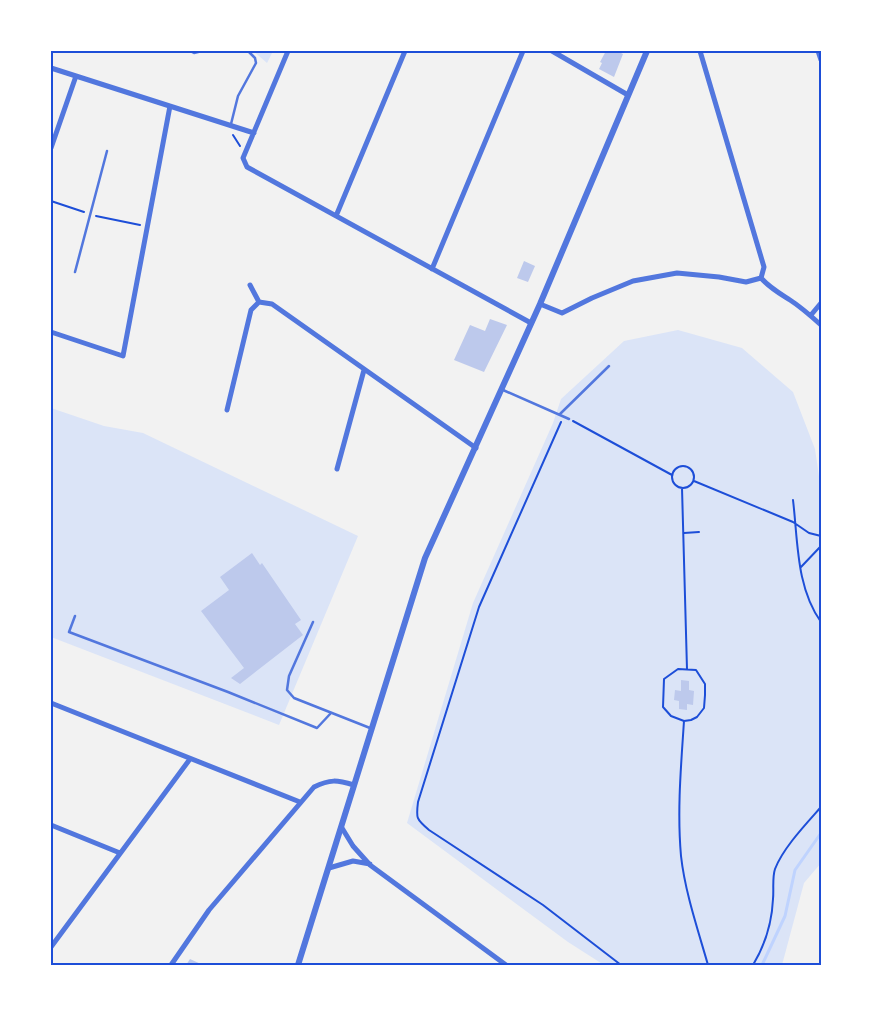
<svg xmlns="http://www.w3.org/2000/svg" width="872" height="1016" font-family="Ubuntu,sans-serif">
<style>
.green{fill:#dbe4f7}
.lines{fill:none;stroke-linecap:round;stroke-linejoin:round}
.stream{stroke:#bfd3fe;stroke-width:3}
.building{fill:#bdc9ec}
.path{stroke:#1d4ed8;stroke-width:2}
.service{stroke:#5277de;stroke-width:2.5}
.minor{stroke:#5277de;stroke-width:5}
.tertiary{stroke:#5277de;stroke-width:6}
.neatline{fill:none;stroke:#1d4ed8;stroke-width:2}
</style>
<rect width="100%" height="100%" fill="#f2f2f2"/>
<path class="green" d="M 253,51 L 273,51 L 267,63 Z
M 678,330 L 742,348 L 793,392 L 815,449 L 821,490 L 821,863 L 804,883 L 782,965 L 604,965 L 568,942 L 407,823 L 473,603 L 553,423 L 561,399 L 624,341 Z
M 51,408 L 104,426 L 143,433 L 358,536 L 279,725 L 51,637 Z"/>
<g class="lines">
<path class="stream" d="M 762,965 L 785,916 L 795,870 L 821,833"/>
</g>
<path class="building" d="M 606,51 L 617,51 L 623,54 L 614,77 L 599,69 L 602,63 L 600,62 Z
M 524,261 L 535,266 L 528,282 L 517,278 Z
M 490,319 L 507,325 L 484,372 L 454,360 L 470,325 L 485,331 Z
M 252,553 L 260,565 L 262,563 L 301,620 L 295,624 L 303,635 L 240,684 L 231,678 L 244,668 L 201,611 L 229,590 L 220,577 Z
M 681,680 L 689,681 L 689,690 L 694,691 L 693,705 L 687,704 L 687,710 L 679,709 L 679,701 L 674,700 L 675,690 L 681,691 Z
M 190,959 L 203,965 L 186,965 Z"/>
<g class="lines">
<path class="path" d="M 233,135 L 240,146
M 51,201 L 84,212
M 96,216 L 140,225
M 573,421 L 672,475
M 561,422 L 479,607 L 418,802 C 416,818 416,819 429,830 L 543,905 L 621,965
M672 477a11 11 0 1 1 22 0a11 11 0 1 1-22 0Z
M 694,481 L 793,522 L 809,533 L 821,536
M 682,488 L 687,669
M 793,500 C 798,541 796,587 821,622
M 684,533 L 699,532
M 801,567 L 821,546
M 678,669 L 696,670 L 705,684 L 705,695 L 704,708 L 697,717 L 691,720 L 684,721 L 671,716 L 663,707 L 664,679 Z
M 684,721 C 681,766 677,811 681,856 C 685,892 698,930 708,965
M 753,965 C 765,945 772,922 773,899 C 774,890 772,878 775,869 C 783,848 806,824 821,807"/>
<path class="service" d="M 190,51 L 194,53 L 202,51
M 231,124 L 238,96 L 256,63 L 255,58 L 248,51
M 75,272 L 107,151
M 503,390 L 569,419
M 560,414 L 609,366
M 75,616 L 69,632 L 228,692 L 317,728 L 331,713
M 313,622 L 289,676 L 287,690 L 294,698 L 370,728"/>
<path class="minor" d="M 288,51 L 243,158 L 247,167 L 531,323
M 552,51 L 628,95
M 700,51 L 764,267 L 761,278
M 818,51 L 821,60
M 51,68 L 254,133
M 51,148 L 76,76
M 336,216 L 405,51
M 432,269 L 523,51
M 761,278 C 770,288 779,293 790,300 C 801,307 811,316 821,325
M 250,285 L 259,302 L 272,304 L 476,448
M 540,304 L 562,313 L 592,298 L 633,281 L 677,273 L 719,277 L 746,282 L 761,278
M 811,315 L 821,303
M 51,332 L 123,356 L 170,106
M 227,410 L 251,310 L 259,302
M 337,469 L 364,370
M 51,703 L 300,802
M 51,825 L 120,853
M 342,828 L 353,846 L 370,865 L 506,965
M 329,868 L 353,861 L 370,864
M 51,947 L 190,759
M 171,965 L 209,910 L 314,787 C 330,779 337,780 354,785"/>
<path class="tertiary" d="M 298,965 L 425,558 L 540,304 L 647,51"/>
</g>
<rect width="872" height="1016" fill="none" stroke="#ffffff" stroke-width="105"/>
<rect x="52" y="52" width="768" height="912" class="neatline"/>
</svg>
